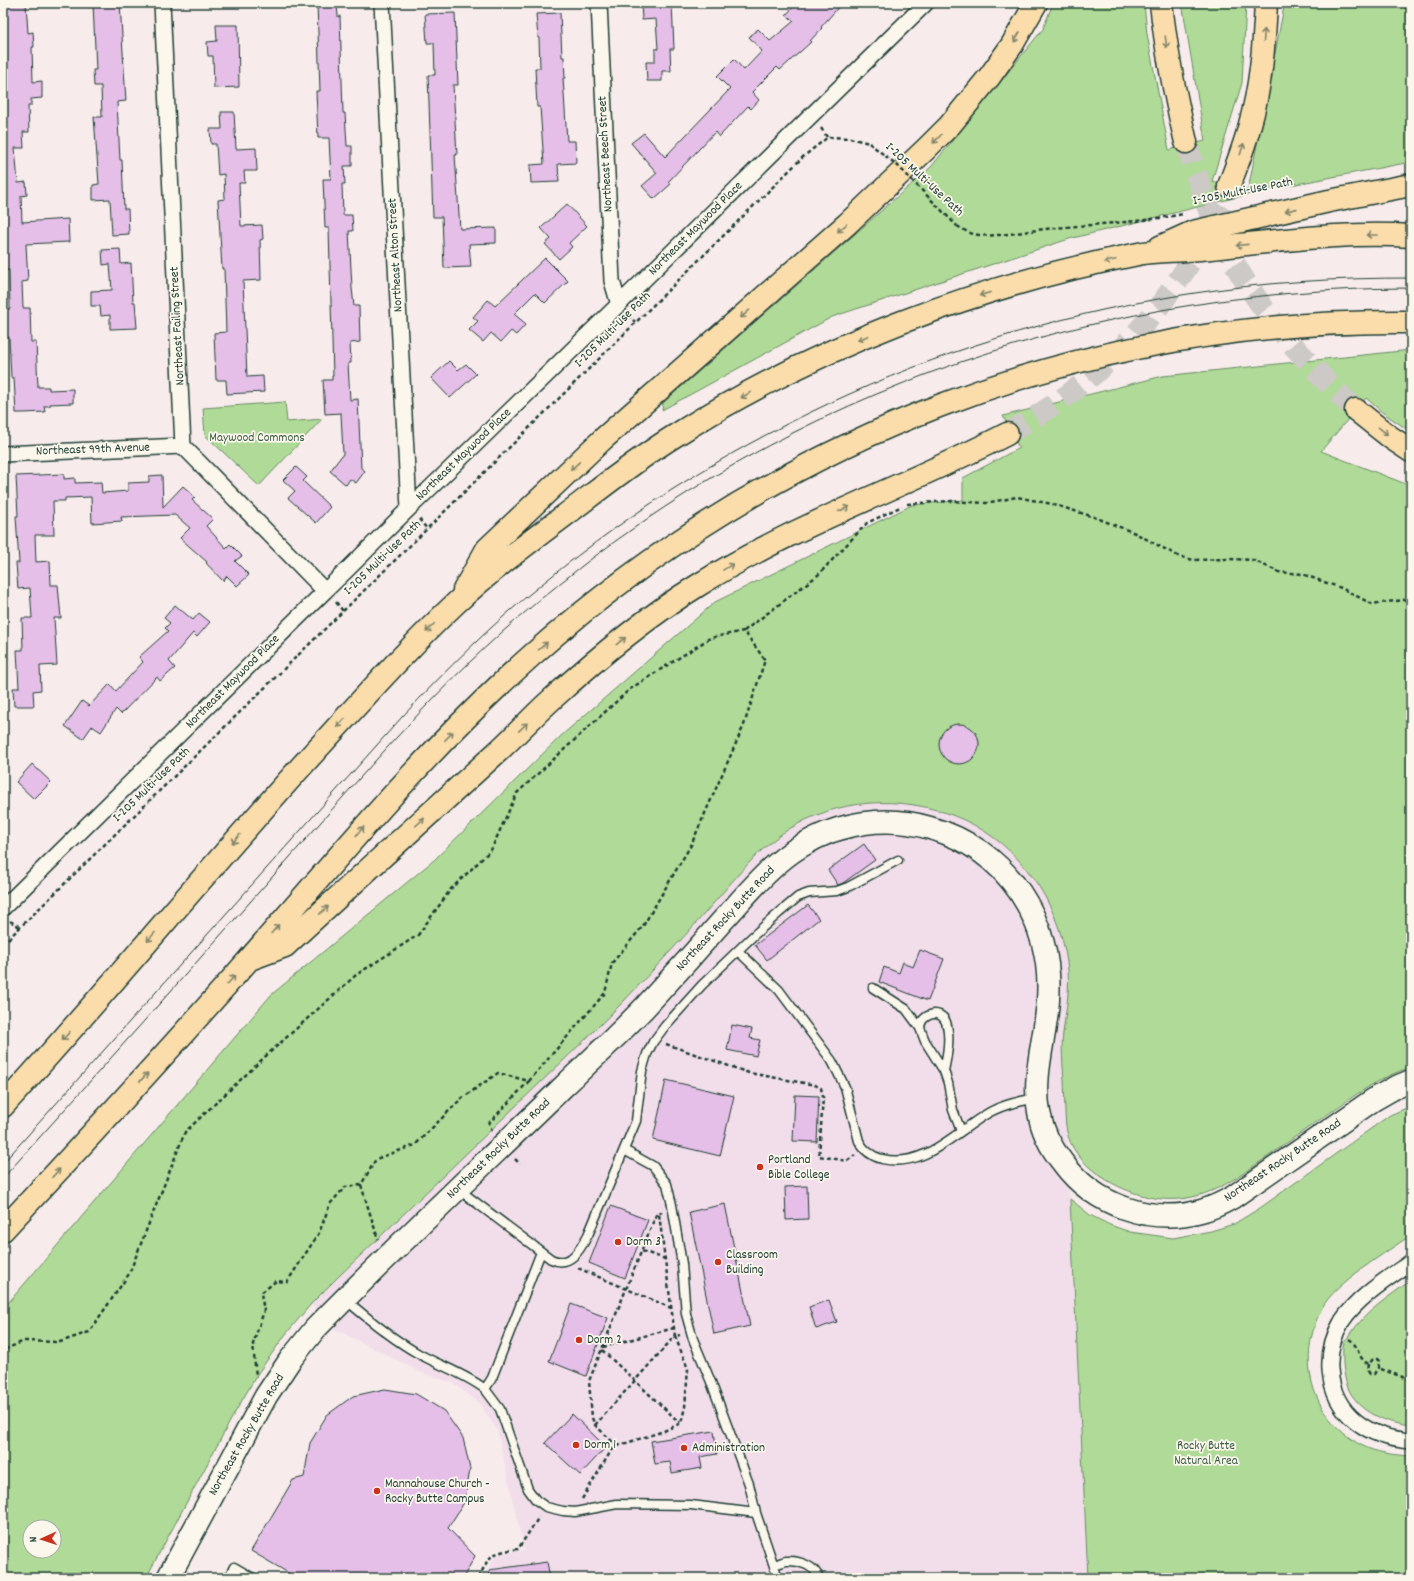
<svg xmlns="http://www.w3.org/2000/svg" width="1414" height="1581" font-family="Dekko,sans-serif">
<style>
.built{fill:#f2deea}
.green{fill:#b0da97;stroke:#688c66;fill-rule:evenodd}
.building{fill:#e5bfe8;stroke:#1f3d34}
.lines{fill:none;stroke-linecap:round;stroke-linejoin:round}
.highway-tunnel{stroke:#ccc9c6;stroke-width:22;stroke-dasharray:22 11;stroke-linecap:butt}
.lane-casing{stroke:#1f3d34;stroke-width:11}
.street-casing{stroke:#1f3d34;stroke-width:18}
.secondary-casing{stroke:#1f3d34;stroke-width:25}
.highway-casing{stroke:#1f3d34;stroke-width:25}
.path{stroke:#1f3d34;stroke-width:2.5;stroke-dasharray:4 3;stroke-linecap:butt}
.lane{stroke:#fbf7ec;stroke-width:8}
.street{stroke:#fbf7ec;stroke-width:15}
.secondary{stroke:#fbf7ec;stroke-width:22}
.highway{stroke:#faddab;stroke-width:22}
.tram{stroke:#1f3d34;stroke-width:1}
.path-bridge{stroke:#1f3d34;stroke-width:2.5;stroke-dasharray:4 3;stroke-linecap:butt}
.oneway{stroke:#82856a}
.poi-dot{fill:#c8321e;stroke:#fbf7ec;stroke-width:1.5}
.labels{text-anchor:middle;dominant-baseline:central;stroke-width:3.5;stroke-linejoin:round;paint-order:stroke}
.street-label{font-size:13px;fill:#1f3d34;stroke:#fbf7ec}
.park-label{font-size:13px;fill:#3c5c48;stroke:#fbf7ec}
.poi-label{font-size:13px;fill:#1f3d34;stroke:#fbf7ec;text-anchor:start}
</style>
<rect width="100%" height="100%" fill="#f7eceb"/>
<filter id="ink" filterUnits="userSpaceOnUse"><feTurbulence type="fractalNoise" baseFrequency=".025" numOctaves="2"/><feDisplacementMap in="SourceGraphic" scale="8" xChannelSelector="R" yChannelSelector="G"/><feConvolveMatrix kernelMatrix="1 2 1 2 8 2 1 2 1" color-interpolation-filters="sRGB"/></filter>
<g filter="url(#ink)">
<path class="built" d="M 870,802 L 897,802 L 924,806 L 950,814 L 975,825 L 996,839 L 1017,858 L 1034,878 L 1044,892 L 1051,908 L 1060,931 L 1067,962 L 1069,987 L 1067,1012 L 1062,1037 L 1088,1578 L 482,1578 L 496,1554 L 524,1550 L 497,1430 L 479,1403 L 453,1383 L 422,1373 L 333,1328 L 311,1304 L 338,1277 L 615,1010 L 679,943 L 758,852 L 776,838 L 796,825 L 820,813 L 844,807 Z"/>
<path class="green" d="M 1053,3 L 1144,3 L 1147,34 L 1169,150 L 1205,141 L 1182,3 L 1246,3 L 1242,83 L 1212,181 L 1248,190 L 1284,7 L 1283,3 L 1401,3 L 1411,14 L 1411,162 L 1270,189 L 1069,239 L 832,317 L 662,410 L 663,403 L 931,167 L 1043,29 Z
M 1411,350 L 1411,432 L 1382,412 L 1366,398 L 1321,451 L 1411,486 L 1411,1067 C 1380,1077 1355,1095 1328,1114 C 1309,1127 1289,1141 1270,1155 C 1237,1178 1205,1203 1162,1199 C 1128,1196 1079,1172 1068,1136 C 1064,1124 1065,1094 1064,1081 C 1063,1065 1061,1048 1063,1033 C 1066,1009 1071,987 1067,962 C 1058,901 1020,846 964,820 C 911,796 848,796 796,825 C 759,845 733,882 705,913 C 679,943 651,972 624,1001 C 589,1037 552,1071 516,1106 C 456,1163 398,1220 338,1277 L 311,1304 L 286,1334 L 258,1373 L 233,1416 L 146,1578 L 3,1578 L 3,1309 L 271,995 L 434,860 L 562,735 L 715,602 L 912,505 L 963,500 L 963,478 L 1019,448 L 1003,416 L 1163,376 ZM 30,1527 L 54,1527 L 54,1551 L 30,1551 Z
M 285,402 L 287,422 L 322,419 L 259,486 L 205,435 L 203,408 Z
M 1411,1106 L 1411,1235 C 1387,1252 1335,1283 1322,1308 C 1296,1358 1310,1417 1361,1445 C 1376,1453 1394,1455 1411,1456 L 1411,1578 L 1088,1578 L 1070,1199 L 1090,1215 L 1110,1225 L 1130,1232 L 1173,1238 L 1211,1231 L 1234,1224 L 1260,1208 L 1390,1115 Z
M 1411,1280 L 1411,1426 C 1387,1424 1358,1411 1348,1388 C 1345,1381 1344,1372 1343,1364 C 1343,1358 1342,1348 1344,1342 C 1345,1340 1348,1337 1350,1335 C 1365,1311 1389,1297 1411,1280 Z"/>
<path class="building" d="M 26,3 L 28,33 L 33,32 L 34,47 L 32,47 L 33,82 L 42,81 L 42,98 L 31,99 L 31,106 L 28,106 L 29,132 L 23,132 L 24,148 L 15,148 L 18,183 L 26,182 L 27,195 L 21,196 L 22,222 L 68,219 L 69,242 L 26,244 L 28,281 L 22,282 L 23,308 L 30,308 L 31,342 L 36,342 L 38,387 L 49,387 L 49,390 L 73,389 L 73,403 L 50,404 L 50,406 L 44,406 L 45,412 L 23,413 L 16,413 L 14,378 L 11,378 L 9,337 L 4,337 L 3,309 L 10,309 L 9,270 L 3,270 L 3,32 L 4,32 L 3,4 Z
M 93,3 L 120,3 L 126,101 L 117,102 L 120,160 L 122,160 L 124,209 L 128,209 L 129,234 L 112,235 L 110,199 L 93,200 L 93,185 L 99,184 L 94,117 L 102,117 L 101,86 L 94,86 L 93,70 L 96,70 Z
M 317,3 L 337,3 L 338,17 L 340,16 L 343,113 L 345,113 L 347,146 L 352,146 L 352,166 L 344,166 L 345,184 L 342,184 L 343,215 L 352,215 L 353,231 L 349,231 L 352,288 L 354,306 L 359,306 L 360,342 L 350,343 L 351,363 L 348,363 L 350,400 L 358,399 L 361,468 L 365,471 L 356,483 L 350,479 L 346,485 L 330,471 L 343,454 L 341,413 L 325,414 L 323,380 L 332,380 L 332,376 L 333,376 L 329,228 L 325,228 L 323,179 L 331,179 L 329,138 L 318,138 L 316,91 L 320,91 Z
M 641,3 L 672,3 L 674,49 L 670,49 L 671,71 L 662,71 L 662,81 L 647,81 L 646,62 L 655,62 L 655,49 L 658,49 L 656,19 L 642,20 Z
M 797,3 L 842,3 L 821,27 L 822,28 L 810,41 L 811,42 L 780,70 L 777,67 L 752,92 L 759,100 L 751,109 L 748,106 L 719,137 L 715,132 L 668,182 L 671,184 L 654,199 L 642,186 L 657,173 L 631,143 L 644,133 L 665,157 L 730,89 L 717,76 L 734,59 L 744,70 L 762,51 L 749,37 L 758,29 L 770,41 L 794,21 L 786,15 Z
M 455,13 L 458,85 L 453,85 L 457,155 L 455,155 L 460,229 L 496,228 L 496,243 L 469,244 L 471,267 L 444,268 L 442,217 L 433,217 L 428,75 L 435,75 L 434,43 L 427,43 L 425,14 Z
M 560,13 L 562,57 L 564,57 L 565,78 L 563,78 L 567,141 L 575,141 L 576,163 L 558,164 L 559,182 L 531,183 L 530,165 L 544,164 L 540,107 L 537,107 L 535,68 L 540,68 L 539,38 L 538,38 L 536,14 Z
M 216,25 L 238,25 L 239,87 L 214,88 L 213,56 L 208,56 L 207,42 L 217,41 Z
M 221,112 L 234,112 L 236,149 L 256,148 L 257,171 L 244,171 L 245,183 L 239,183 L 241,226 L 262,225 L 263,239 L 260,240 L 261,280 L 243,281 L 247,377 L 263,376 L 264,392 L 227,394 L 226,380 L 216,380 L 214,333 L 226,332 L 224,269 L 222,269 L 218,200 L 225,199 L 224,174 L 218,175 L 216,144 L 211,144 L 210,129 L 222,129 Z
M 567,204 L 587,226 L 569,243 L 572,247 L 559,259 L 545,244 L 551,239 L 541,228 Z
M 120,249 L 121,264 L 131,263 L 133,302 L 135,302 L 137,328 L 110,329 L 110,315 L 101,316 L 100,306 L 91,306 L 91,291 L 112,290 L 110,264 L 103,265 L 102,250 Z
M 545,258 L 568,281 L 545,303 L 535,293 L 514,314 L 526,324 L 516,335 L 511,331 L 501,342 L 491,333 L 483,342 L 469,330 L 478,321 L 473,317 L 488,300 L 495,306 Z
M 449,361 L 458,370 L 466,364 L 476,374 L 450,398 L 431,378 Z
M 296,467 L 307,477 L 303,481 L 330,507 L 316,523 L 288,498 L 295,491 L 283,480 Z
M 64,474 L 64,479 L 75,478 L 75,483 L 101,482 L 102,493 L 128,491 L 128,483 L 149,482 L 149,476 L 162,475 L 163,507 L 183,486 L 195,497 L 192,500 L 213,519 L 206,526 L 226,548 L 230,544 L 242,556 L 235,561 L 249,575 L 237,586 L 227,576 L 223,581 L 206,563 L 207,562 L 180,538 L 190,528 L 175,515 L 121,517 L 122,521 L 92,523 L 91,497 L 65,498 L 65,501 L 53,501 L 54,535 L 35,535 L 36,562 L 50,561 L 51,585 L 58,585 L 61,618 L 54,618 L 57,665 L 40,666 L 41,690 L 33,691 L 34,706 L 14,706 L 13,688 L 19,688 L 17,650 L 23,650 L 22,618 L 32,618 L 30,588 L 18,589 L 16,563 L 19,563 L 16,516 L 18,516 L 16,476 Z
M 175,605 L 193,620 L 199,613 L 210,622 L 197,637 L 193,633 L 169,661 L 175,668 L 160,681 L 157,677 L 121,714 L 116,709 L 101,732 L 92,726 L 83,739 L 65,726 L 82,701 L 89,706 L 110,684 L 116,691 L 143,662 L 139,657 L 168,631 L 165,628 L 170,623 L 164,618 Z
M939 744a20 20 0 1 1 40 0a20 20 0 1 1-40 0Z
M 32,764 L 51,782 L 34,799 L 16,782 Z
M 864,844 L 875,860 L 843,883 L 838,885 L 828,870 Z
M 808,905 L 819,919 L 767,960 L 755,945 Z
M 920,950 L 944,959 L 928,1001 L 879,982 L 884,967 L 899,973 L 903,962 L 913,967 Z
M 732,1025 L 752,1029 L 750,1038 L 760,1040 L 756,1056 L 727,1050 Z
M 666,1080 L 734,1096 L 720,1156 L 653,1140 Z
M 795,1095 L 819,1096 L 817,1142 L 793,1141 Z
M 807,1186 L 808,1219 L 786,1220 L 785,1187 Z
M 725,1204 L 750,1326 L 714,1334 L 689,1212 Z
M 611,1206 L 648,1220 L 625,1278 L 589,1263 Z
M 829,1300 L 837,1322 L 816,1329 L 809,1307 Z
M 571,1304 L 608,1318 L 586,1376 L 549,1361 Z
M 385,1389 L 416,1394 L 444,1411 L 463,1438 L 470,1469 L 465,1501 L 448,1528 L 475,1556 L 463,1578 L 297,1578 L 251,1551 L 293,1480 L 304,1477 L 310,1443 L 327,1415 L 353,1396 Z
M 572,1414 L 606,1447 L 580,1475 L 545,1443 Z
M 714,1431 L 717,1454 L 700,1457 L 702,1468 L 672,1473 L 670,1462 L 655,1464 L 651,1441 Z
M 547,1562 L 550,1578 L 490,1578 L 489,1570 Z"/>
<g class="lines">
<path class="highway-tunnel" d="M 1186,142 C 1195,169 1203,197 1214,223 C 1246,296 1298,356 1356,410
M 1007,434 C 1031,419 1056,405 1078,387 C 1132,345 1179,288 1210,227 C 1217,213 1223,199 1229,186"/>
<g class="lane-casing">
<path id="lane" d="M 738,951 L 779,990 L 832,1061 L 845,1087 L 859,1141 C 864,1151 871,1156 882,1159 C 925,1169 956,1131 990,1112 C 1005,1104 1021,1101 1037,1098
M 873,988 L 906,1009 L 920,1028 L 925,1041 L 944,1071 L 948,1083 L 953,1110 L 961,1131
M 920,1028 C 921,1014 940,1008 946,1022 C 951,1037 947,1056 944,1071
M 624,1150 L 653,1166 L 667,1184 L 672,1205 L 682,1264 L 686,1314 L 693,1339 L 711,1382 L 749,1484 L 756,1513 L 778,1578
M 458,1189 L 551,1259 C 570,1268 580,1250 588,1235 L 636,1121 L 642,1071 L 647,1054 L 653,1042 L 665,1026 L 702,985 L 753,936 L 779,913 L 798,897 L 809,893 L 837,891 L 848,887 L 898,860
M 541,1252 L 492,1378 L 485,1389 L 500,1409 L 528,1489 L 536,1500 L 546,1507 L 563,1511 L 575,1512 L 617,1504 L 691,1505 L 756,1513
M 345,1299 C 368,1319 392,1339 419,1354 C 441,1366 465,1374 485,1389
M 774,1565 C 778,1564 782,1562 786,1561 C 799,1560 815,1566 819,1578
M 228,1578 L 234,1567 L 253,1578"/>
</g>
<g class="street-casing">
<path id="street" d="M 162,3 L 183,446 L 325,591
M 382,3 L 409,508
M 599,3 L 612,281 L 619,305
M 3,454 L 183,446
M 3,908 L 325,591 C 358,560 389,527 422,496 C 591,333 758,167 926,3
M 1411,1262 C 1387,1279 1358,1297 1342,1321 C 1333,1336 1329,1353 1330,1370 C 1333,1415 1369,1438 1411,1441"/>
</g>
<g class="secondary-casing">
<path id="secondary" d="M 168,1578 L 266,1396 L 290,1360 L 315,1329 C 395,1247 480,1168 563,1087 C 590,1061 618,1035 644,1008 C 671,979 698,949 724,919 C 748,893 771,864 801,846 C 840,822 887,815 930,828 C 1007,849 1054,922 1048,1000 C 1046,1037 1032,1075 1039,1112 C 1042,1131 1051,1148 1063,1163 C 1094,1205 1150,1225 1201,1211 C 1212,1208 1223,1203 1233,1197 L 1373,1100 L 1394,1088 L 1411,1081"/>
</g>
<g class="highway-casing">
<path id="highway" d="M 1161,3 C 1166,50 1175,96 1186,142
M 1229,186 C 1236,167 1244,147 1249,128 C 1261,87 1264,45 1266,3
M 1160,247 L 1193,232 L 1329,201 L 1411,185
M 1356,410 L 1390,437 L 1411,451
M 464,590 L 487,549 L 603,439 L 847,224 L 927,148 L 950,125 L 990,76 L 1012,45 L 1036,3
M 250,959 L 285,946 C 354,882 424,819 494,755 C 514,737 532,717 552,699 C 597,658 645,618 697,586 C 795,524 905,487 1007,434
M 3,1106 C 110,989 211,865 318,748 C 363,699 407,649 456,603 C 489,572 528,543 564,516 C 601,488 637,459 676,435 C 818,345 979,285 1143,253 C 1157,251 1172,251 1186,250 C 1203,249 1221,247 1238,245 C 1295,239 1353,232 1411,236
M 3,1230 C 85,1142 166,1054 245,964 C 337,859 426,750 531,656 C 777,438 1081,318 1411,322"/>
</g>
<path class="path" d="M 821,128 L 827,137
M 957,226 C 964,230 970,234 979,235 C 1001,237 1024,231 1046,229 C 1091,224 1138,223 1183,214
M 628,315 L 635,322
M 907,504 L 951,501 L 986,503 L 1017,497 L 1052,504 L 1094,517 L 1135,533 L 1178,556 L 1193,560 L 1230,559 L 1253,560 L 1279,572 L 1302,574 L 1341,588 L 1372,604 L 1411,599
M 419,519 L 427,529
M 336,602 L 343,611
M 744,631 L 818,575 L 867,523 L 902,506
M 10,921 L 20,927
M 3,944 L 431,525 L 804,156 L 828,137 L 850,138 L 869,143
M 666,1044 L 749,1073 L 815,1085 L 821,1088 L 823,1097 L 819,1156 L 847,1161 L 855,1155
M 492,1131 L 489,1123 L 529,1081
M 515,1159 L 520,1164
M 361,1185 L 378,1239
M 642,1251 L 665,1259
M 578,1268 L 671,1308
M 1349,1339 C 1359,1345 1357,1359 1369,1364 L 1373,1359 L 1377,1359 L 1379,1361 L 1378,1368 L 1411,1380
M 603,1347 L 674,1328
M 602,1350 L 680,1423
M 3,1364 L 6,1349 L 24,1341 L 60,1342 L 89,1332 L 129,1274 L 185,1132 L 268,1054 L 356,975 L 418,935 L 451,889 L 491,850 L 517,793 L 630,689 L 710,638 L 744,631 L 765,660 L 744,725 L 691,845 L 643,926 L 612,963 L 605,993 L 529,1081 L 498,1073 L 461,1099 L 415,1145 L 376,1159 L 361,1185 L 345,1187 L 330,1204 L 319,1233 L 287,1282 L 276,1281 L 261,1293 L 264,1311 L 253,1344 L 256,1377
M 1369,1364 L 1368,1371 L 1370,1374 L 1374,1374 L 1378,1368
M 595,1425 L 675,1336 L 659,1214
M 617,1446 L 664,1431 L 681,1423 L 685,1407 L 688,1369 L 675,1336 L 680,1335
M 582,1499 L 611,1451 L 617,1446 L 595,1425 L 592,1418 L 589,1381 L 656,1215 L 662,1212
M 479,1578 C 490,1553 491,1553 518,1549 L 539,1517"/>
<use href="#lane" class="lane"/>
<use href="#street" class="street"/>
<use href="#secondary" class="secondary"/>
<use href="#highway" class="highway"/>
<path class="tram" d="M 3,1163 L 402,717 C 446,670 492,624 542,584 C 729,431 956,328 1195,293 C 1267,282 1339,278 1411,278
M 3,1178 C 96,1075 189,971 282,866 C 357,782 430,694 516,620 C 769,400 1076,289 1411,288"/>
<path class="path-bridge" d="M 869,143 L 897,165 L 957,226"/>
</g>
<defs><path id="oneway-shaft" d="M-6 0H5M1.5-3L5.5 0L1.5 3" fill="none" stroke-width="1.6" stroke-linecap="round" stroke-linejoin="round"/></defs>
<g class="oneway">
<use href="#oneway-shaft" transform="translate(1264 35) rotate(-86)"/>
<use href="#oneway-shaft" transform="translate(1017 37) rotate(120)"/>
<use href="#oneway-shaft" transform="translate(1166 42) rotate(83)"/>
<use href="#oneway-shaft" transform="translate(937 139) rotate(134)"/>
<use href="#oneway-shaft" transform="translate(1242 149) rotate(-72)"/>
<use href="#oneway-shaft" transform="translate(1291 210) rotate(167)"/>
<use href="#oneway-shaft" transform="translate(842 228) rotate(139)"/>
<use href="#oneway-shaft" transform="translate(1372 235) rotate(180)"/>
<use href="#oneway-shaft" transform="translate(1242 245) rotate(174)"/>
<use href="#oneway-shaft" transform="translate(1110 261) rotate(168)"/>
<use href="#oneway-shaft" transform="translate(985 294) rotate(164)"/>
<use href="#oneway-shaft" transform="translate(745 314) rotate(139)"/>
<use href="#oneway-shaft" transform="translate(863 338) rotate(156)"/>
<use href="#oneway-shaft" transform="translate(746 395) rotate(150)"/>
<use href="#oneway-shaft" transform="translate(1383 431) rotate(39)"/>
<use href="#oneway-shaft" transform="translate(575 466) rotate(137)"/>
<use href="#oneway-shaft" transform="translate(844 509) rotate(-24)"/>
<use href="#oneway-shaft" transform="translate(728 567) rotate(-31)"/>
<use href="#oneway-shaft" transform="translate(430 628) rotate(134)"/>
<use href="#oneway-shaft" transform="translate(621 641) rotate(-38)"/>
<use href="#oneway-shaft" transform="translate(543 646) rotate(-41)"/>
<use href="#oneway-shaft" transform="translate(341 723) rotate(132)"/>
<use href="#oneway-shaft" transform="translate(523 727) rotate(-44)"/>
<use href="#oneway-shaft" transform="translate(449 736) rotate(-46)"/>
<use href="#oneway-shaft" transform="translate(420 822) rotate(-42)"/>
<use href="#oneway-shaft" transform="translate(360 831) rotate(-49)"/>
<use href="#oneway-shaft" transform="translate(236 839) rotate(131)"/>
<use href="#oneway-shaft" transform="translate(324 910) rotate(-43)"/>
<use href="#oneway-shaft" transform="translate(275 929) rotate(-50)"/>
<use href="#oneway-shaft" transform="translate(151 937) rotate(131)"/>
<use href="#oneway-shaft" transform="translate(231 980) rotate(-49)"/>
<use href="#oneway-shaft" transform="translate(66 1036) rotate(131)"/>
<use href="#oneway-shaft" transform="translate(144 1077) rotate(-47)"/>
<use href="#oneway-shaft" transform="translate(56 1173) rotate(-47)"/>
</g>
</g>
<g class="poi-dot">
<circle cx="760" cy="1167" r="4"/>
<circle cx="618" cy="1242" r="4"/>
<circle cx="718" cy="1262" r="4"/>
<circle cx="579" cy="1340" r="4"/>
<circle cx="576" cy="1445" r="4"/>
<circle cx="684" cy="1448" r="4"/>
<circle cx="377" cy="1491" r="4"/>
</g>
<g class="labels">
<g class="street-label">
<text transform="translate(606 154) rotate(-93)">Northeast Beech Street</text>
<text transform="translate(924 180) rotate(43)">I-205 Multi-Use Path</text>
<text transform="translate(1243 192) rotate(-11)">I-205 Multi-Use Path</text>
<text transform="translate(696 229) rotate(-45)">Northeast Maywood Place</text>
<text transform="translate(396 255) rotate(-93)">Northeast Alton Street</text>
<text transform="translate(178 326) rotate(-93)">Northeast Failing Street</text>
<text transform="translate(613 330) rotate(-45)">I-205 Multi-Use Path</text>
<text transform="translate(93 450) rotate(-2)">Northeast 99th Avenue</text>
<text transform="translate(464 455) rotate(-44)">Northeast Maywood Place</text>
<text transform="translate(383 558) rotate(-44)">I-205 Multi-Use Path</text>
<text transform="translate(233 682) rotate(-45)">Northeast Maywood Place</text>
<text transform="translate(152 785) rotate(-44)">I-205 Multi-Use Path</text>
<text transform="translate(726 919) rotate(-47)">Northeast Rocky Butte Road</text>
<text transform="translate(499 1149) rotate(-44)">Northeast Rocky Butte Road</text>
<text transform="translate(1283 1161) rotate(-34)">Northeast Rocky Butte Road</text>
<text transform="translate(247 1435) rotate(-60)">Northeast Rocky Butte Road</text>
</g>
<g class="park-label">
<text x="257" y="438">Maywood Commons</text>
<text x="1206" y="1446">Rocky Butte<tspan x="1206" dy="15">Natural Area</tspan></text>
</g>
<g class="poi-label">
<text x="768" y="1160">Portland<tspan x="768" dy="15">Bible College</tspan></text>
<text x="626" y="1242">Dorm 3</text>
<text x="726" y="1255">Classroom<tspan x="726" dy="15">Building</tspan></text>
<text x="587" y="1340">Dorm 2</text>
<text x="584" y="1445">Dorm 1</text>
<text x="692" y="1448">Administration</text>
<text x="385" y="1484">Mannahouse Church -<tspan x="385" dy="15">Rocky Butte Campus</tspan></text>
</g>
</g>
<rect width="1414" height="1581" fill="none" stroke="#fbf7ec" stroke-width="16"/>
<rect x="8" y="8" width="1398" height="1565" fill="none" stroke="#1f3d34" stroke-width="1.5" filter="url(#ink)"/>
<g transform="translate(42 1539) rotate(267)"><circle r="19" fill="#fbf7ec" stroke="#a3ada2"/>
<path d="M0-3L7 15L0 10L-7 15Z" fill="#c8321e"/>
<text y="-6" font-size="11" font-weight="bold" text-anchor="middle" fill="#1f3d34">N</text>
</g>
</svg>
